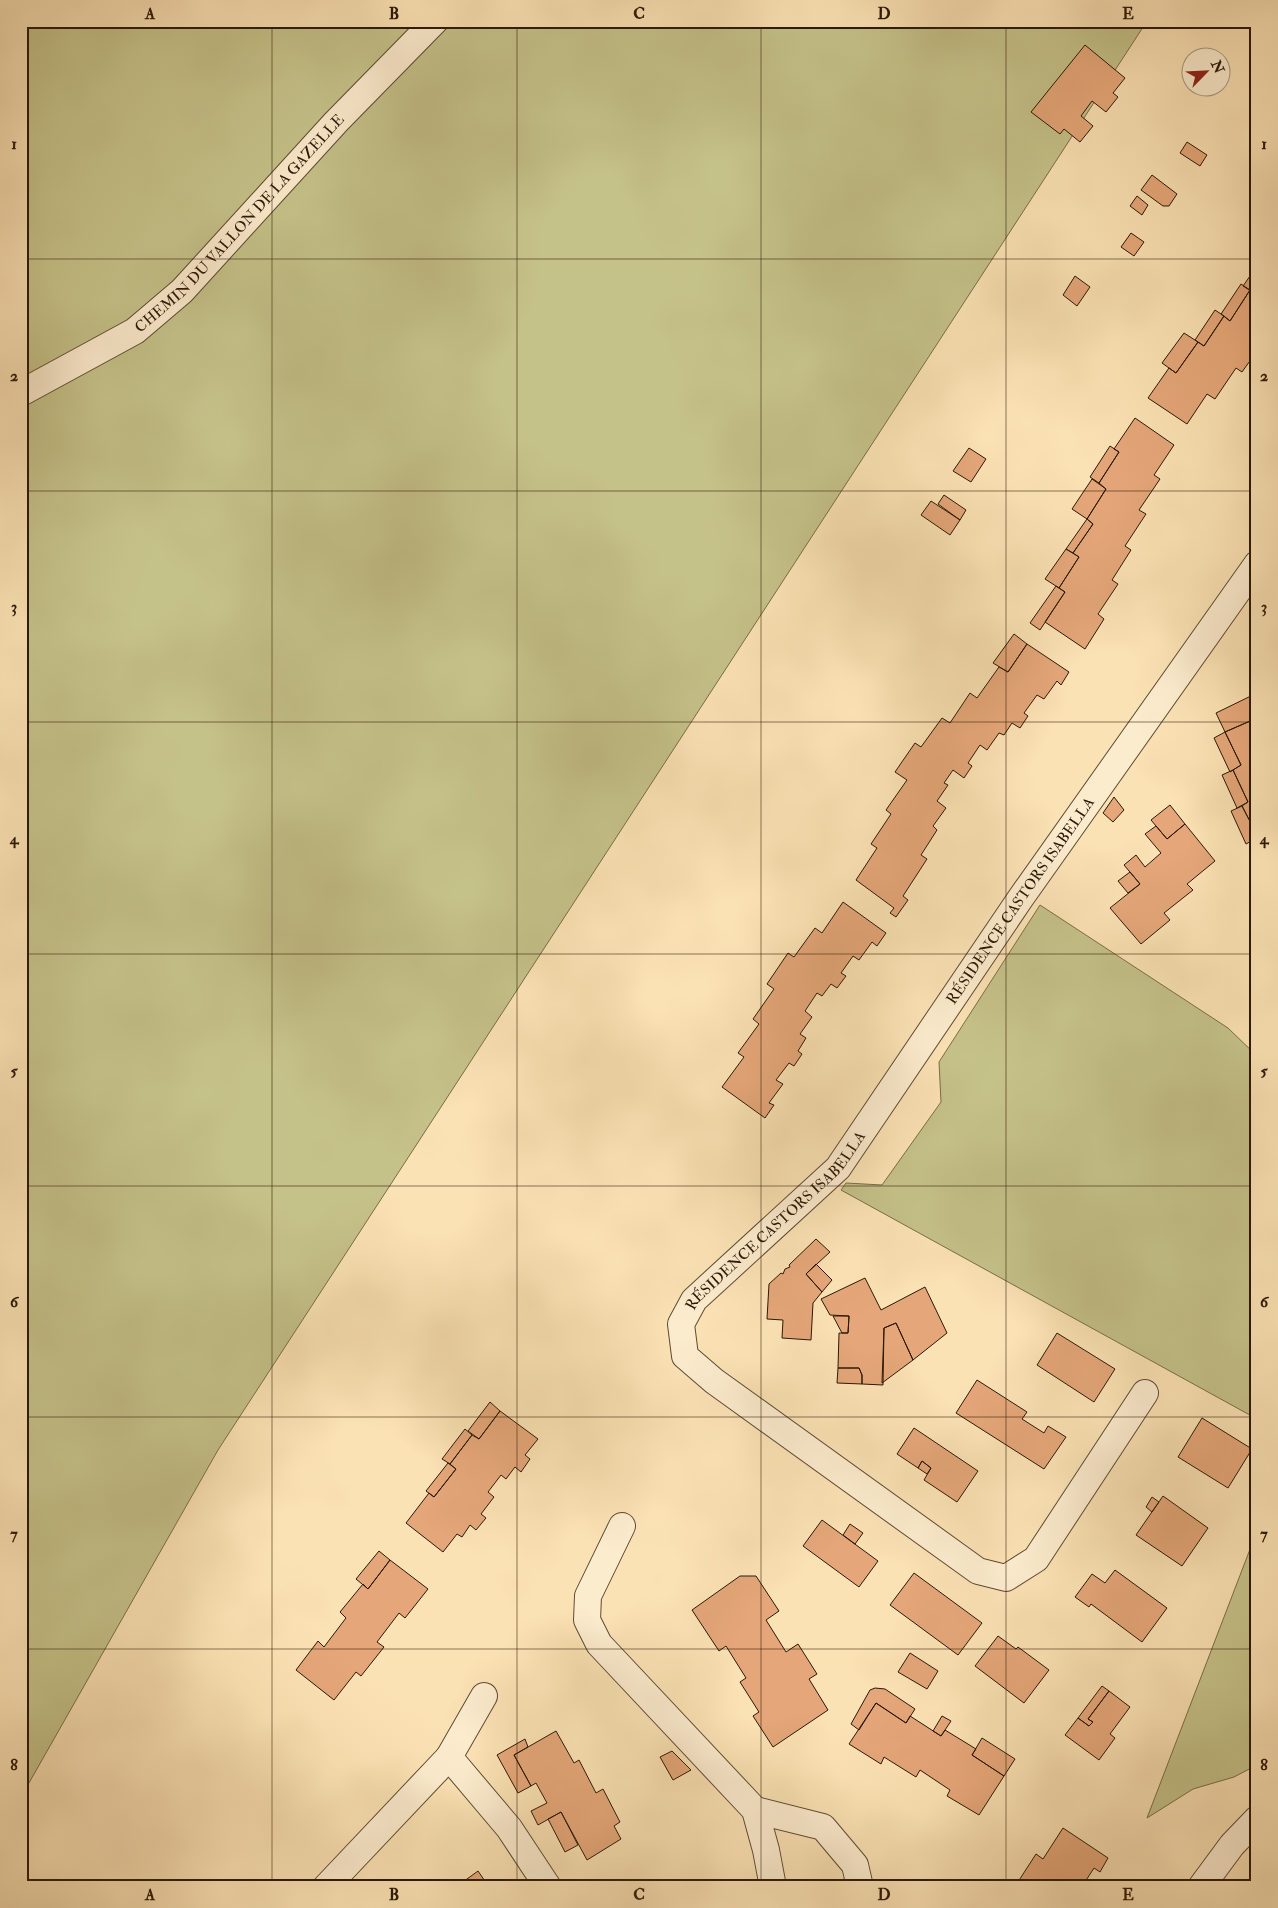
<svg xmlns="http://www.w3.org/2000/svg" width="1278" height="1908" font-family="'IM FELL Double Pica',serif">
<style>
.green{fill:#c5c289;stroke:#786d48}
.building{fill:#e5a779;stroke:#2b1806}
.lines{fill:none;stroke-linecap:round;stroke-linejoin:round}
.minor-casing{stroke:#5f4a32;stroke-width:28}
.minor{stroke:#fcecce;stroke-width:26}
.grid{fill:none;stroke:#2b1806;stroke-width:1;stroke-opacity:0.55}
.labels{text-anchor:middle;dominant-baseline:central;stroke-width:5;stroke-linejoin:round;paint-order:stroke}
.street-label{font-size:15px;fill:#2b1806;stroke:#fcecce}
.neatline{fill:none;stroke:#2b1806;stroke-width:2}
.grid-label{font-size:16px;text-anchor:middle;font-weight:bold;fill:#2b1806}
</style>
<rect width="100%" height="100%" fill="#fbe2b4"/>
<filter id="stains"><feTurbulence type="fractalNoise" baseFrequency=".004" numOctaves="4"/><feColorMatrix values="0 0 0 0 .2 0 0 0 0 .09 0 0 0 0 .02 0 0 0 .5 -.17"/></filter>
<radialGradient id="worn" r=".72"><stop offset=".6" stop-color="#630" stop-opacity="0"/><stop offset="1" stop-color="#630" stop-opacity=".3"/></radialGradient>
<path class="green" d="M 21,21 L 1147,21 L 218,1450 L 21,1797 Z
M 1040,905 L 1228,1028 L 1257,1056 L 1257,1419 L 841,1190 L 846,1183 L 882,1185 L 941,1102 L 939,1062 Z
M 1257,1531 L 1257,1765 L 1234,1777 L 1193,1789 L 1147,1818 Z"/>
<path class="building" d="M 1085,45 L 1125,78 L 1113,93 L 1118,97 L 1106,112 L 1092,101 L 1081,116 L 1093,126 L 1080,142 L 1064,129 L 1060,134 L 1031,112 Z
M 1187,142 L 1207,155 L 1200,166 L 1180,153 Z
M 1152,175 L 1177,194 L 1169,206 L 1163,206 L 1141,190 Z
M 1137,196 L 1148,205 L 1142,215 L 1130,206 Z
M 1131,233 L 1144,242 L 1134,256 L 1121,247 Z
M 1257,266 L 1257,295 L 1243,286 Z
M 1075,276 L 1090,287 L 1077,306 L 1063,295 Z
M 1241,284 L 1250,290 L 1230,321 L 1221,314 Z
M 1250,290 L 1257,295 L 1257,351 L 1242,372 L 1236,368 L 1215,399 L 1207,394 L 1187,424 L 1148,398 L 1169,368 L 1176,373 L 1198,342 L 1204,346 L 1224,316 L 1230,321 Z
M 1215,310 L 1224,316 L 1204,346 L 1195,340 Z
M 1184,333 L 1198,342 L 1176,373 L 1162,363 Z
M 1135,418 L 1174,445 L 1154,475 L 1160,479 L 1139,510 L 1146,514 L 1125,546 L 1131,550 L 1112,580 L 1118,584 L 1098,614 L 1104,619 L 1085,649 L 1045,622 L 1065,592 L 1059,588 L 1079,557 L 1073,553 L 1093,524 L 1087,519 L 1106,489 L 1099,483 L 1119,452 L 1114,449 Z
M 1110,446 L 1119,452 L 1099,483 L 1090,477 Z
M 969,448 L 986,459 L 971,482 L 953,471 Z
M 1092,479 L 1106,489 L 1087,519 L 1072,509 Z
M 944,495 L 966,510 L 960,520 L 938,504 Z
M 931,501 L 960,520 L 950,535 L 921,515 Z
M 1087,519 L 1093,524 L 1073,553 L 1066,549 Z
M 1066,549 L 1079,557 L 1059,588 L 1045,579 Z
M 1056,586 L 1065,592 L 1040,630 L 1030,623 Z
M 1014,634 L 1027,644 L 1008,672 L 993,663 Z
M 1027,644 L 1069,672 L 1061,685 L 1057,681 L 1044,699 L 1037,695 L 1024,713 L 1028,716 L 1020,728 L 1012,723 L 1004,735 L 999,733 L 987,750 L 980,745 L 968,763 L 972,766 L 964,778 L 953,770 L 944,783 L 948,785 L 937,801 L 946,808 L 933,826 L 937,830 L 921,855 L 927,859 L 903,896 L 908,900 L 896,917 L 890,913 L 894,908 L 856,880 L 877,848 L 871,844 L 891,814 L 886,810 L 907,780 L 895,772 L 915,743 L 921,747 L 942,718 L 950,723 L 970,693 L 977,698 L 999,667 L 1008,672 Z
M 1257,693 L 1257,718 L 1225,732 L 1216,713 Z
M 1257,718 L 1257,835 L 1242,806 L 1248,802 L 1233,770 L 1241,765 L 1225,732 Z
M 1225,732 L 1241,765 L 1230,772 L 1214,738 Z
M 1233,770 L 1248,802 L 1237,808 L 1222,775 Z
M 1114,797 L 1124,810 L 1113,822 L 1103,813 Z
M 1170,805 L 1185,824 L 1167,839 L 1151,820 Z
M 1242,806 L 1257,835 L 1257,838 L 1246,844 L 1231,811 Z
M 1185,824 L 1215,861 L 1187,884 L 1193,890 L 1164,913 L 1170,920 L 1141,944 L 1110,908 L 1140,884 L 1124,865 L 1136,855 L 1145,867 L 1161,853 L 1145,834 L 1156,826 L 1167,839 Z
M 1257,838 L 1257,854 L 1251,841 Z
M 1130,872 L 1140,884 L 1128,893 L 1118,881 Z
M 843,902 L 886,933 L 877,946 L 872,942 L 859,960 L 853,956 L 841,973 L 846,976 L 837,988 L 831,984 L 822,996 L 817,993 L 805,1011 L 812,1017 L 800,1034 L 806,1038 L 798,1051 L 802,1054 L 794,1066 L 789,1063 L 776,1080 L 783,1084 L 769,1103 L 774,1105 L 765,1118 L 722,1087 L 744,1057 L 738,1053 L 759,1024 L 753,1019 L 774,989 L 767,984 L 788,953 L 794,957 L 815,928 L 822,933 Z
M 816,1239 L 830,1252 L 806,1274 L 822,1292 L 813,1303 L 811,1340 L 782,1338 L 783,1320 L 767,1319 L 769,1284 L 781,1273 L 783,1274 L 785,1269 L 790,1267 L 789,1265 Z
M 816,1264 L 832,1280 L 822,1292 L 806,1274 Z
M 865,1278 L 881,1310 L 925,1287 L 947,1333 L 913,1360 L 896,1323 L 884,1328 L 883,1385 L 862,1384 L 862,1375 L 859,1368 L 838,1368 L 839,1333 L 848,1333 L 849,1316 L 830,1315 L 821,1299 Z
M 833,1316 L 849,1316 L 848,1333 L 842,1333 Z
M 896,1323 L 913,1360 L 882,1383 L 884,1328 Z
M 1057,1333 L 1115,1369 L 1094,1402 L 1037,1365 Z
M 838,1368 L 859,1368 L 862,1375 L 862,1384 L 837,1383 Z
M 977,1380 L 1027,1412 L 1022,1419 L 1044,1433 L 1048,1426 L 1066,1437 L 1044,1469 L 956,1413 Z
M 490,1402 L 500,1411 L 479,1439 L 468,1431 Z
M 500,1411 L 538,1439 L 525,1455 L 530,1459 L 521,1472 L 515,1467 L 506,1479 L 501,1475 L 488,1492 L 494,1497 L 481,1514 L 486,1518 L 476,1530 L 470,1525 L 462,1537 L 457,1534 L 443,1552 L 406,1523 L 429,1493 L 434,1497 L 456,1469 L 450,1464 L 472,1435 L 479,1439 Z
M 1202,1418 L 1252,1449 L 1228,1488 L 1178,1457 Z
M 914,1428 L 978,1471 L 957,1502 L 924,1480 L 931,1468 L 922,1461 L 918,1468 L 897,1454 Z
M 465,1429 L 472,1435 L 450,1464 L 442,1459 Z
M 922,1461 L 931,1468 L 927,1474 L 918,1468 Z
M 448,1463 L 456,1469 L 434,1497 L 426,1491 Z
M 1163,1496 L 1208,1528 L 1182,1566 L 1136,1535 Z
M 1152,1497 L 1159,1502 L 1152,1512 L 1146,1507 Z
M 822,1520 L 878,1561 L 859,1587 L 803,1546 Z
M 850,1524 L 863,1533 L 855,1544 L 843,1535 Z
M 379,1551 L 390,1560 L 368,1589 L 356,1579 Z
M 390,1560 L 428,1589 L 405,1618 L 399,1613 L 377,1642 L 384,1647 L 361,1676 L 356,1672 L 334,1700 L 296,1670 L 318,1641 L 324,1647 L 346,1618 L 340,1612 L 363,1584 L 368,1589 Z
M 1115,1570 L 1167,1608 L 1142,1642 L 1091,1604 L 1089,1607 L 1075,1597 L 1092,1574 L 1105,1583 Z
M 914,1573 L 982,1623 L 958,1655 L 890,1605 Z
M 740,1576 L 756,1576 L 779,1611 L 766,1620 L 786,1652 L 798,1644 L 817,1674 L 809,1679 L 828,1710 L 773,1747 L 753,1716 L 759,1712 L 740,1682 L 746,1678 L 726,1646 L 719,1651 L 692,1610 Z
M 998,1636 L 1016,1649 L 1018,1647 L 1049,1670 L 1024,1703 L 975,1666 Z
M 910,1653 L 938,1671 L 927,1689 L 898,1672 Z
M 1102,1686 L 1109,1691 L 1088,1719 L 1093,1722 L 1089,1726 L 1078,1718 Z
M 875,1688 L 885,1689 L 915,1709 L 906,1723 L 876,1703 L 859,1730 L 851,1724 L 870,1690 Z
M 1109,1691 L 1130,1707 L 1110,1734 L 1115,1738 L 1099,1760 L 1065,1735 L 1078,1718 L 1089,1726 L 1093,1722 L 1088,1719 Z
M 876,1703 L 906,1723 L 910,1716 L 941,1736 L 945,1730 L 976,1749 L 972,1755 L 1004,1776 L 979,1815 L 947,1796 L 950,1790 L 920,1770 L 916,1777 L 884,1757 L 881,1764 L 849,1744 Z
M 942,1716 L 951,1721 L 941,1736 L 933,1731 Z
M 556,1731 L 574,1763 L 579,1760 L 596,1793 L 603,1789 L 620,1822 L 614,1826 L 621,1839 L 587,1860 L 561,1812 L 538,1825 L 531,1811 L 547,1803 L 536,1783 L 531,1786 L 514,1755 Z
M 982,1738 L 1015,1759 L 1004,1776 L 972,1755 Z
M 525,1739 L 528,1747 L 514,1755 L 531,1786 L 518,1793 L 497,1755 Z
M 672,1751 L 691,1770 L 673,1780 L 660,1757 Z
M 561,1812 L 578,1845 L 565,1852 L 548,1819 Z
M 1063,1828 L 1108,1858 L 1100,1872 L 1094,1868 L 1083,1885 L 1075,1881 L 1071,1887 L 1016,1885 L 1036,1854 L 1043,1859 Z
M 478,1871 L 489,1887 L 456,1887 Z"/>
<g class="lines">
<g class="minor-casing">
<g id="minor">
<path id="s1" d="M 21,393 L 135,331 L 182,291 L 336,122 L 435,21"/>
<path id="s2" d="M 1145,1393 L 1036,1559 L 1006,1578 L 978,1571 L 714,1381 L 685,1356 L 681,1324 L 694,1300 L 838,1168 L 1020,899 L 1257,564"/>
<path d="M 622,1526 L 588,1596 L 587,1620 L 599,1644 L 755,1810 L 766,1850 L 773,1887"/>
<path d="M 449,1757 L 509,1828 L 548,1887"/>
<path d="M 755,1810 L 823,1827 L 855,1865 L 860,1887"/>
<path d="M 326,1887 L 449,1757 L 484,1696"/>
<path d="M 1201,1887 L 1232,1845 L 1257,1819"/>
</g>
</g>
<use href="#minor" class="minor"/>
</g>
<path class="grid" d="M 272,21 L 272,1887M 517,21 L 517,1887M 761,21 L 761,1887M 1006,21 L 1006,1887M 21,259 L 1257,259M 21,491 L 1257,491M 21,722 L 1257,722M 21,954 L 1257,954M 21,1186 L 1257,1186M 21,1417 L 1257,1417M 21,1649 L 1257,1649"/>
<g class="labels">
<g class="street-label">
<text stroke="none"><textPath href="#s1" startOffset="280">CHEMIN DU VALLON DE LA GAZELLE</textPath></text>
<text stroke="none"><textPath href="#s2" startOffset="1205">RÉSIDENCE CASTORS ISABELLA</textPath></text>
<text stroke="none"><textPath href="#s2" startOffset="800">RÉSIDENCE CASTORS ISABELLA</textPath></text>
</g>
</g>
<rect width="1278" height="1908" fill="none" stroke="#fbe2b4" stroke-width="55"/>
<g transform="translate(1206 72) rotate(66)"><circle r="24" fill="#fcecce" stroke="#a8977e"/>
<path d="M0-4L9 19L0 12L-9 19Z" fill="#8f2418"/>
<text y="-8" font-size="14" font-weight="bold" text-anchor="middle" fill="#2b1806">N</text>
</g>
<rect x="28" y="28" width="1222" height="1852" class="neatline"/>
<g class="grid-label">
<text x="150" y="19">A</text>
<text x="394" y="19">B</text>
<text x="639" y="19">C</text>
<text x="884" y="19">D</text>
<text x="1128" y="19">E</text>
<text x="14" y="149">1</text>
<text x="1264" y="149">1</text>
<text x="14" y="381">2</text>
<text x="1264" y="381">2</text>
<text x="14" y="612">3</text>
<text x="1264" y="612">3</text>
<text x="14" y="844">4</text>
<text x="1264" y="844">4</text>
<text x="14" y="1076">5</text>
<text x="1264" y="1076">5</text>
<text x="14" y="1307">6</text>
<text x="1264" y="1307">6</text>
<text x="14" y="1539">7</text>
<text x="1264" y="1539">7</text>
<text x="14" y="1770">8</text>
<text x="1264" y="1770">8</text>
<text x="150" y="1900">A</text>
<text x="394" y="1900">B</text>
<text x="639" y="1900">C</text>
<text x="884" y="1900">D</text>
<text x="1128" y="1900">E</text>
</g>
<rect width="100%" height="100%" filter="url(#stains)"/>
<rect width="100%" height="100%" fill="url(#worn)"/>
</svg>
